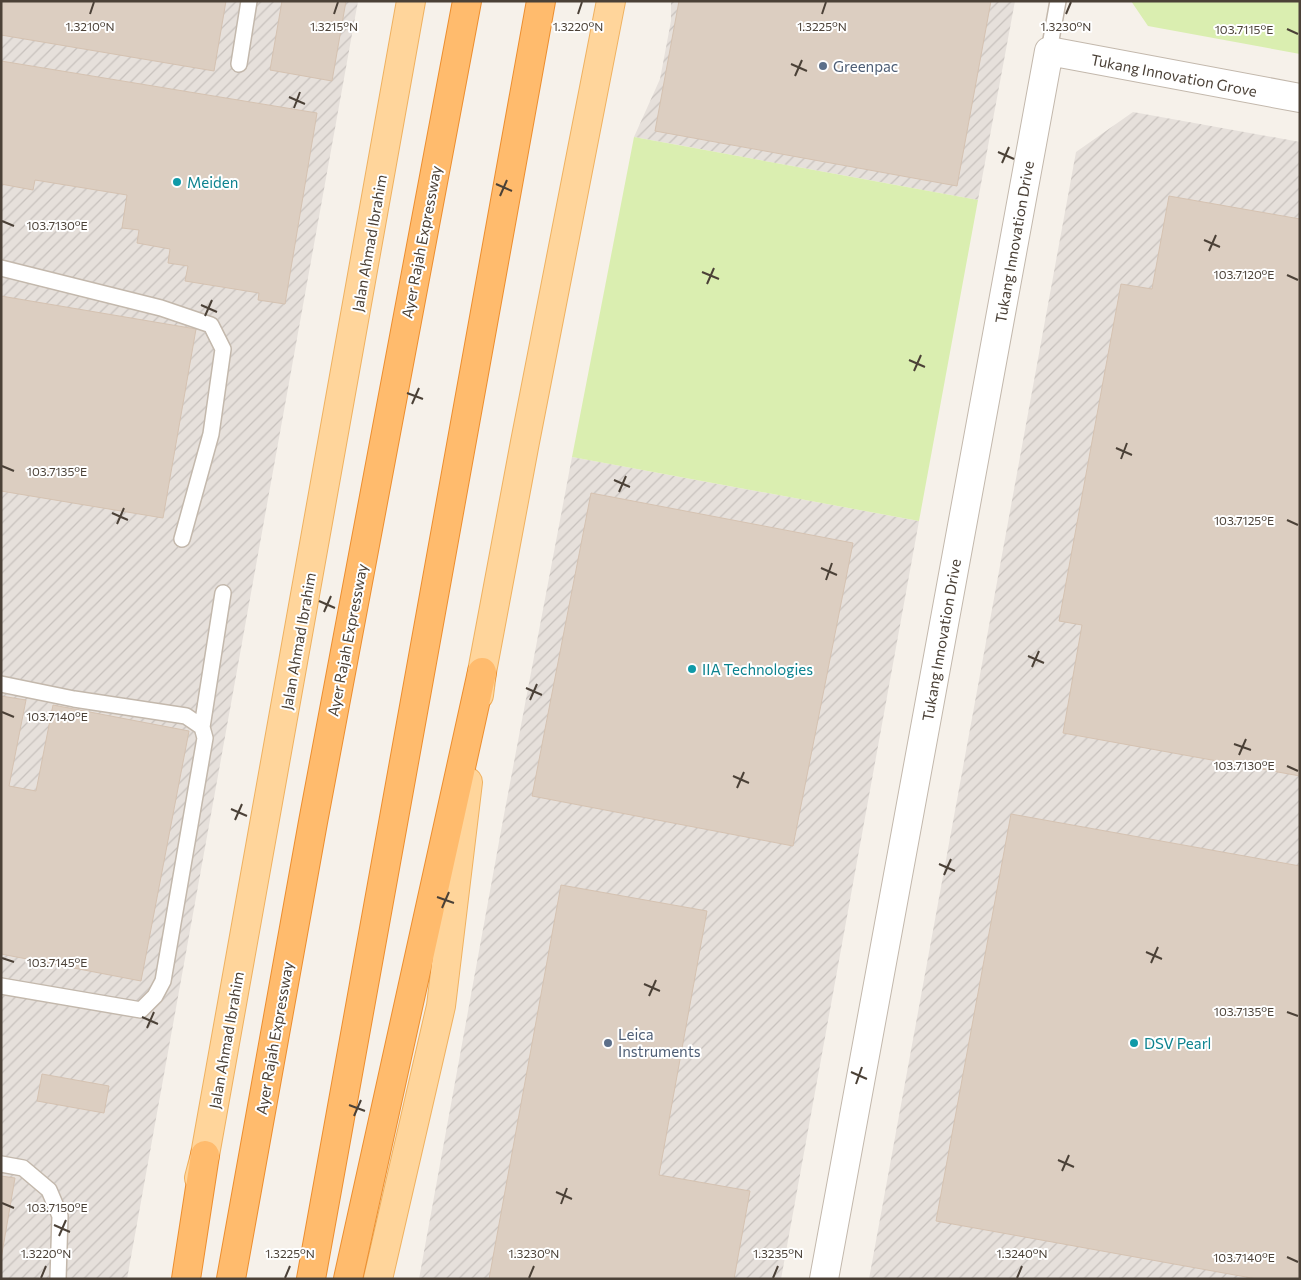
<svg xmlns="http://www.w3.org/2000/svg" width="1301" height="1280" font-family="Commissioner,sans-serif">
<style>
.industrial{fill:url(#industrial-furrows)}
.grass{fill:#daeeb0}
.building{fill:#dccec1;stroke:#d5c2b1}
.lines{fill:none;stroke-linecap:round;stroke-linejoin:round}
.lane-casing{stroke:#c3b8ac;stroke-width:18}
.street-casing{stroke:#c3b8ac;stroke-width:30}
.primary-casing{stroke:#efb160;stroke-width:30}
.highway-casing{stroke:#ec8e2f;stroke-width:30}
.lane{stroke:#fff;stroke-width:15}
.street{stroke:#fff;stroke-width:28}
.primary{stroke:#ffd59b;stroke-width:28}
.highway{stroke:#ffbb6d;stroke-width:28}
.ticks{fill:none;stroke:#4b4137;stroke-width:2}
.service-dot{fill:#5c6f8a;stroke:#fff;stroke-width:2}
.culture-dot{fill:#0f9aa8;stroke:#fff;stroke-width:2}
.labels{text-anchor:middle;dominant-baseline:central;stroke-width:4;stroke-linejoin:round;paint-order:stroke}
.service-label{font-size:15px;fill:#4e5e75;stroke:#fff;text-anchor:start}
.street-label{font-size:15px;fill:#4b4137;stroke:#fff}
.culture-label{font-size:15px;fill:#0d838f;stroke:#fff;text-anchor:start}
.ticks-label{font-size:12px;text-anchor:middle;fill:#4b4137;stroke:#fff;stroke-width:4;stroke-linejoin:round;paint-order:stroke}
</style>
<defs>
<pattern id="industrial-furrows" width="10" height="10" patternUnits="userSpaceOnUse" patternTransform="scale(1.25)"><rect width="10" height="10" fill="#e6e0db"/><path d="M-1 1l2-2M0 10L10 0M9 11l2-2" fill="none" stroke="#c7c1bd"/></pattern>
</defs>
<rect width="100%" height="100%" fill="#f6f1ea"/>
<path class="industrial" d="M 1,1 L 358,1 L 127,1279 L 1,1279 Z
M 671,1 L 1015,1 L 978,200 L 634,137 L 660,79 L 671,21 Z
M 1133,112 L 1300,142 L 1300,1279 L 869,1279 L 1076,152 Z
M 572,457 L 919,521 L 781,1279 L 419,1279 L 503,820 Z"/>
<path class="grass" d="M 1131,1 L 1300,1 L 1300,54 L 1148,26 Z
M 634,137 L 978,200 L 919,521 L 572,457 Z"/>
<path class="building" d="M 1,1 L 226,1 L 214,71 L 1,35 Z
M 282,1 L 346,1 L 332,81 L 270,70 Z
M 679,1 L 991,1 L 957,186 L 655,131 Z
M 1,61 L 317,113 L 285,304 L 258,300 L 259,293 L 185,281 L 188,266 L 168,263 L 170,249 L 137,243 L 139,230 L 122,228 L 127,195 L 35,180 L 33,190 L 1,184 Z
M 1169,196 L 1300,219 L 1300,776 L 1063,733 L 1082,625 L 1059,621 L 1121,284 L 1152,289 Z
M 1,296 L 196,329 L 163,518 L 1,491 Z
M 591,493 L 853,543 L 793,846 L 532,796 Z
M 1,696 L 26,700 L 9,786 L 36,791 L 53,705 L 189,731 L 141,981 L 1,954 Z
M 1011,814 L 1300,866 L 1300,1279 L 1257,1279 L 936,1221 Z
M 561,885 L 707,911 L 659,1175 L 750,1191 L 734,1279 L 489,1279 Z
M 42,1074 L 109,1086 L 104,1113 L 37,1101 Z
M 1,1176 L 15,1178 L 1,1259 Z"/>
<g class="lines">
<g class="lane-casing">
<path id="lane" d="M 1049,51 L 1058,1
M 239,64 L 249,1
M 1,268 L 161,308 L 211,325 L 223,349 L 211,434 L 182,539
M 1,684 L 74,699 L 186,716 L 202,727 L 205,738 L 163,981 L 155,996 L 141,1010 L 1,986
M 202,727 L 223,593
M 1,1164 L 23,1168 L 49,1190 L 60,1216 L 58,1279"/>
</g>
<g class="street-casing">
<path id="street" d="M 824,1279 L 1049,51 L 1300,98"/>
</g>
<g class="primary-casing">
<path id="primary" d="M 479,695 L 482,672 L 525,442 L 611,1
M 199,1178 L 205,1155 L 411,1
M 378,1279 L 441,1006 L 468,782"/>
</g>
<g class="highway-casing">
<path id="highway" d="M 186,1279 L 205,1155
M 231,1279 L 313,822 L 467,1
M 311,1279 L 541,1
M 348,1279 L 482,672"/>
</g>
<use href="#lane" class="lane"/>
<use href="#street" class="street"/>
<use href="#primary" class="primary"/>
<use href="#highway" class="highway"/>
</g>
<path class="ticks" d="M 90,14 L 94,2M 334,14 L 338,2M 578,14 L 582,2M 822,14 L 826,2M 1066,14 L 1071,2M 1287,29 L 1298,34M 791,64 L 807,71M 795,76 L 802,60M 289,97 L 305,104M 294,108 L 300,92M 998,152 L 1014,159M 1002,163 L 1009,147M 496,184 L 512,191M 500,196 L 507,180M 2,221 L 14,226M 1204,240 L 1220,247M 1209,251 L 1216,235M 702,272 L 719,279M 1287,275 L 1298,280M 707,284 L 714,268M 201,305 L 217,312M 205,316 L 212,300M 909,360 L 925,367M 914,371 L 921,355M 407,393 L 423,399M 412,404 L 419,388M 1116,448 L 1132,455M 1121,459 L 1127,443M 2,466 L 14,471M 614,480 L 630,487M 619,492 L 626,476M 112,513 L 128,520M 1287,520 L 1298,525M 117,524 L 124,508M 821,568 L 837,575M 826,580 L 832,563M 319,601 L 335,608M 324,612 L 331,596M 1028,656 L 1044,663M 1032,667 L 1039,651M 526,688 L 542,695M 530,700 L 537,684M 2,712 L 14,717M 1234,744 L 1251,750M 1239,755 L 1246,739M 1287,766 L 1298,771M 733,776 L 749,783M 737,788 L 744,772M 231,809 L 247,816M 235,820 L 242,804M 939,864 L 955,871M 944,875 L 951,859M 437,897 L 454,903M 442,908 L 449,892M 1146,952 L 1162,959M 2,958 L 14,962M 1151,963 L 1158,947M 644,984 L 660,991M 649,996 L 656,980M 1287,1012 L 1298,1016M 142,1017 L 158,1024M 147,1028 L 154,1012M 851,1072 L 867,1079M 856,1084 L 862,1067M 349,1105 L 365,1111M 354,1116 L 361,1100M 1058,1160 L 1074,1167M 1062,1171 L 1069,1155M 556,1192 L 572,1199M 2,1203 L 14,1208M 561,1204 L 567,1188M 54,1225 L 70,1232M 59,1236 L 66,1220M 1287,1257 L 1298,1262M 41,1278 L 46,1266M 285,1278 L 290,1266M 529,1278 L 534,1266M 773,1278 L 778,1266M 1017,1278 L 1022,1266"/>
<g class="service-dot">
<circle cx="823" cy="66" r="5"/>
<circle cx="608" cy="1043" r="5"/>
</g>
<g class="culture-dot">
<circle cx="177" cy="182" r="5"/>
<circle cx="692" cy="669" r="5"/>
<circle cx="1134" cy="1043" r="5"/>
</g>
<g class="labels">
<g class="service-label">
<text x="833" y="66">Greenpac</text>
<text x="618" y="1034">Leica<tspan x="618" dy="17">Instruments</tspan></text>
</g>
<g class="street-label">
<text transform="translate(1174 75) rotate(11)">Tukang Innovation Grove</text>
<text transform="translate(421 242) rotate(-79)">Ayer Rajah Expressway</text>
<text transform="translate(1014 242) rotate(-80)">Tukang Innovation Drive</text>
<text transform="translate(369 243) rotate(-80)">Jalan Ahmad Ibrahim</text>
<text transform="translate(347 640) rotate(-79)">Ayer Rajah Expressway</text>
<text transform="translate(941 640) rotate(-80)">Tukang Innovation Drive</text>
<text transform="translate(298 641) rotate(-80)">Jalan Ahmad Ibrahim</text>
<text transform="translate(274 1038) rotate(-80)">Ayer Rajah Expressway</text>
<text transform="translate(226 1040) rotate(-80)">Jalan Ahmad Ibrahim</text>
</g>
<g class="culture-label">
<text x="187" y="182">Meiden</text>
<text x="702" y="669">IIA Technologies</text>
<text x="1144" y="1043">DSV Pearl</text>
</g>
</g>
<g class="ticks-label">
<text x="90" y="31">1.3210°N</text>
<text x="334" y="31">1.3215°N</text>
<text x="578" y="31">1.3220°N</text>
<text x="822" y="31">1.3225°N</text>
<text x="1066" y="31">1.3230°N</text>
<text x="1244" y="34">103.7115°E</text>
<text x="57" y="230">103.7130°E</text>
<text x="1244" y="279">103.7120°E</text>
<text x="57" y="476">103.7135°E</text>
<text x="1244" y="525">103.7125°E</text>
<text x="57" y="721">103.7140°E</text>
<text x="1244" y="770">103.7130°E</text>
<text x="57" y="967">103.7145°E</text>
<text x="1244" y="1016">103.7135°E</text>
<text x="57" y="1212">103.7150°E</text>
<text x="46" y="1258">1.3220°N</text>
<text x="290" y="1258">1.3225°N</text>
<text x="534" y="1258">1.3230°N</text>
<text x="778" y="1258">1.3235°N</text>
<text x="1022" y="1258">1.3240°N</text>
<text x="1244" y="1262">103.7140°E</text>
</g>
<rect width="1301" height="1280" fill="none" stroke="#4b4137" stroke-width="5"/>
</svg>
